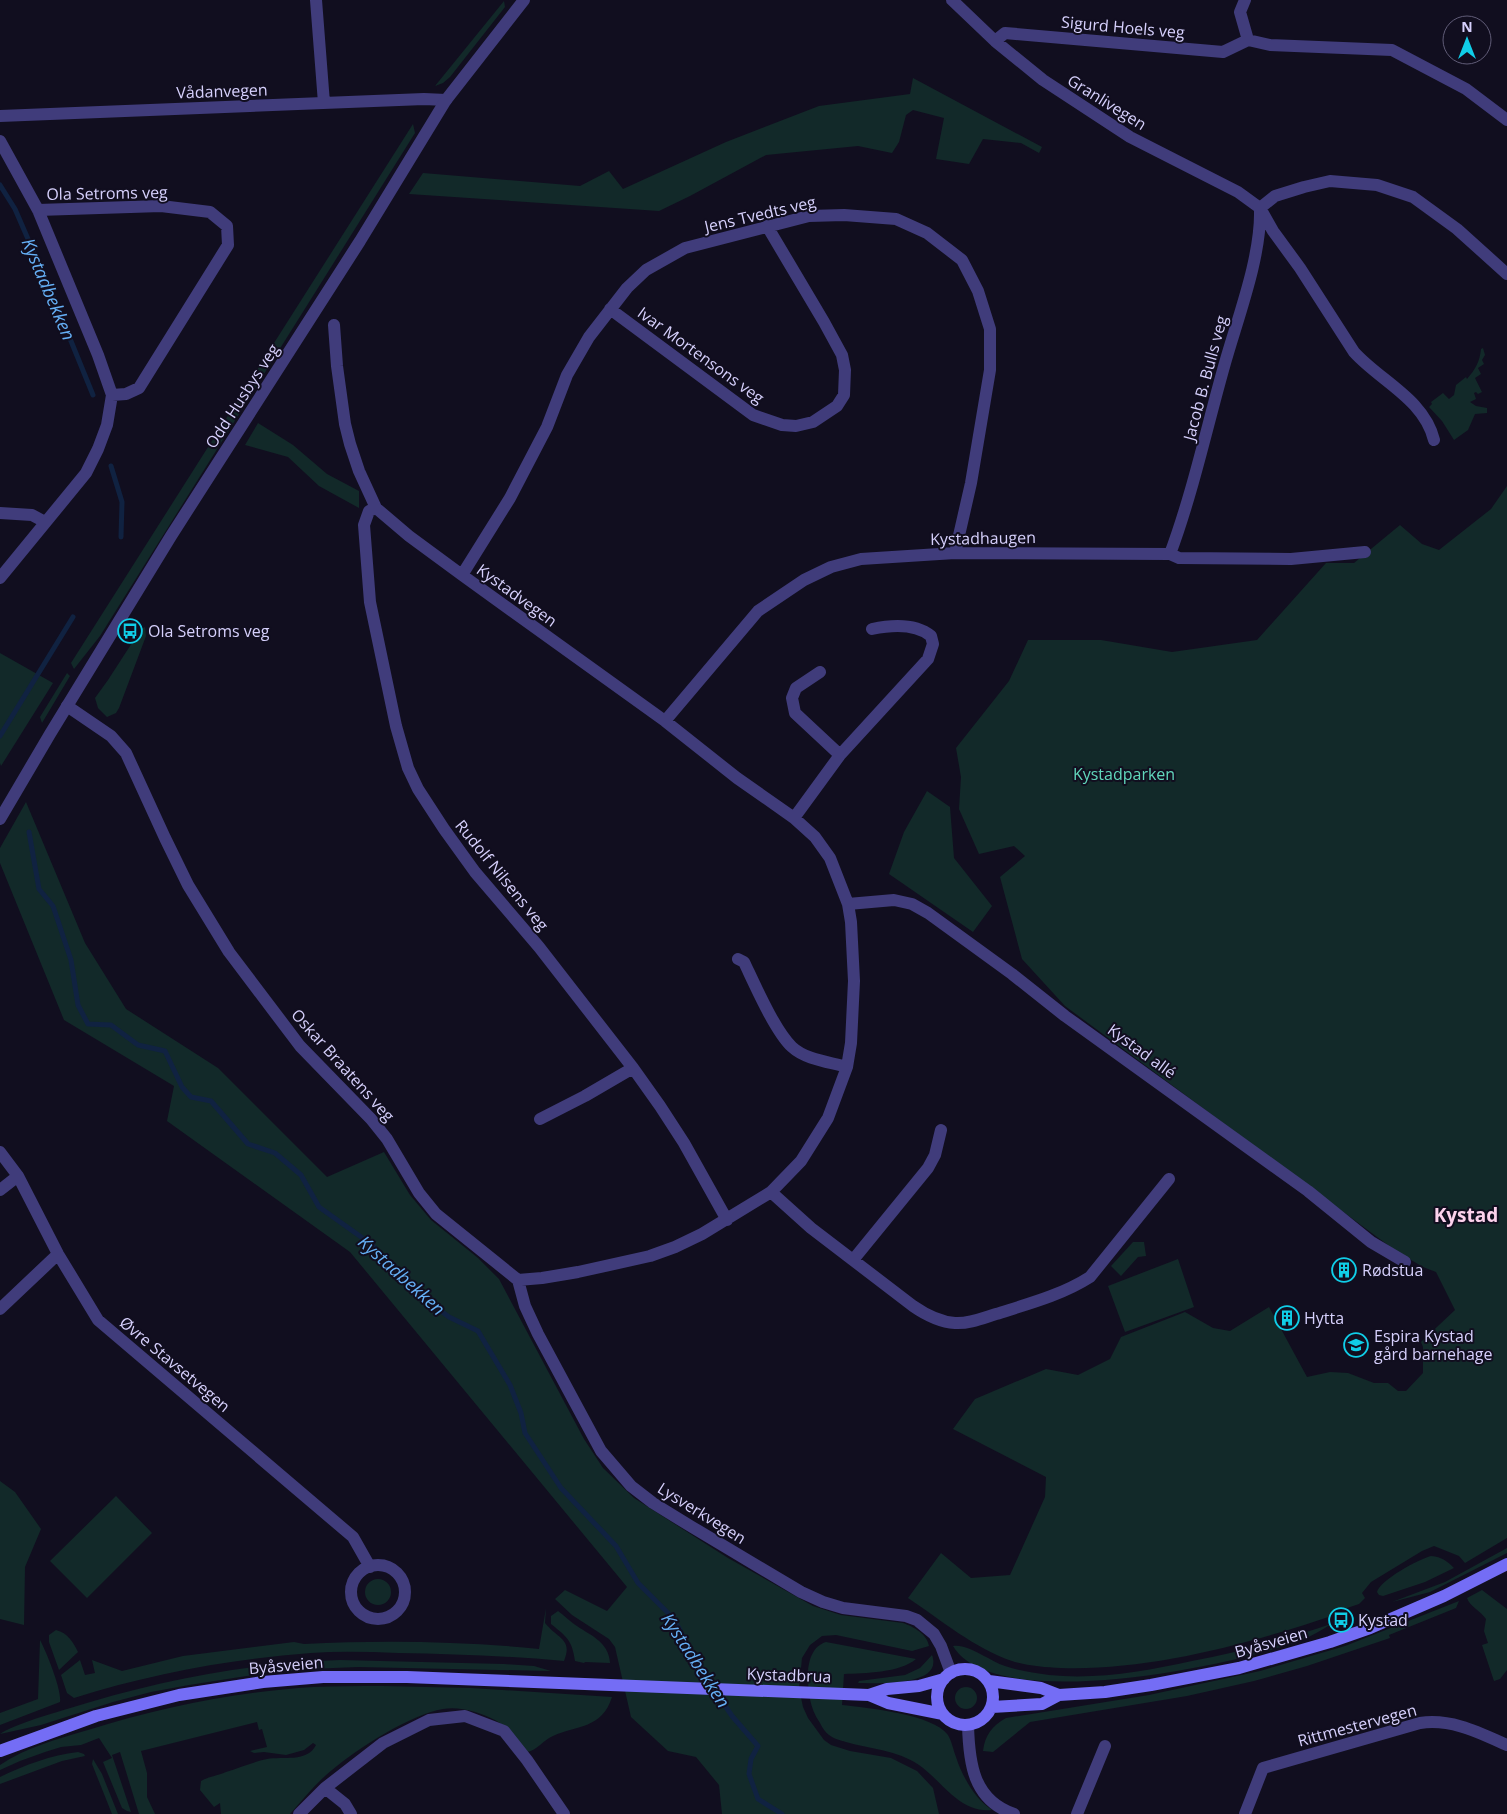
<svg xmlns="http://www.w3.org/2000/svg" width="1507" height="1814" font-family="'Open Sans',sans-serif">
<style>
.green{fill:#122929}
.lines{fill:none;stroke-linecap:round;stroke-linejoin:round}
.stream{stroke:#102241;stroke-width:5}
.minor{stroke:#403c7b;stroke-width:12}
.tertiary{stroke:#403c7b;stroke-width:12}
.secondary{stroke:#746df5;stroke-width:12}
.labels{text-anchor:middle;dominant-baseline:central;stroke-width:4;stroke-linejoin:round;paint-order:stroke}
.street-label{font-size:16px;fill:#d6d0fc;stroke:#110e1f}
.poi-label{font-size:16px;fill:#d6d0fc;stroke:#110e1f;text-anchor:start}
.park-label{font-size:16px;fill:#61d6bb;stroke:#110e1f}
.water-label{font-size:18px;font-style:italic;fill:#65aff5;stroke:#110e1f}
.quarter-label{font-size:19px;font-weight:bold;fill:#fcd2ec;stroke:#110e1f}
</style>
<rect width="100%" height="100%" fill="#110e1f"/>
<path class="green" d="M 504,1 L 505,7 L 450,77 L 443,83 L 435,86 Z
M 913,78 L 1042,147 L 1039,153 L 1021,143 L 983,139 L 969,164 L 936,159 L 944,118 L 913,110 L 906,115 L 899,142 L 892,153 L 858,146 L 766,155 L 690,196 L 659,211 L 409,194 L 423,173 L 580,186 L 609,171 L 623,189 L 726,142 L 819,106 L 910,94 Z
M 413,124 L 415,133 L 100,636 L 74,669 L 71,663 Z
M 1483,348 L 1485,355 L 1482,360 L 1484,364 L 1478,368 L 1481,374 L 1475,378 L 1482,392 L 1478,394 L 1476,392 L 1474,393 L 1476,399 L 1470,402 L 1476,406 L 1487,408 L 1487,413 L 1475,414 L 1468,430 L 1454,440 L 1442,421 L 1429,407 L 1432,404 L 1431,402 L 1443,393 L 1449,399 L 1454,395 L 1456,385 L 1466,377 L 1467,379 C 1475,370 1480,361 1481,349 Z
M 258,423 L 293,445 L 327,474 L 359,491 L 359,508 L 319,486 L 288,457 L 245,445 Z
M 1507,486 L 1507,1538 L 1465,1563 L 1459,1556 L 1434,1546 L 1422,1551 L 1371,1582 L 1362,1593 L 1365,1598 L 1359,1604 L 1344,1609 L 1343,1607 L 1336,1610 L 1337,1614 C 1253,1643 1150,1671 1061,1668 C 1045,1667 1028,1666 1012,1661 C 974,1648 941,1620 908,1598 L 941,1553 L 971,1578 L 1010,1575 L 1045,1497 L 1046,1477 L 953,1429 L 975,1399 L 1046,1369 L 1078,1375 L 1110,1359 L 1121,1337 L 1185,1312 L 1213,1328 L 1230,1331 L 1269,1307 L 1307,1377 L 1330,1372 L 1348,1373 L 1374,1383 L 1388,1383 L 1398,1391 L 1406,1391 L 1423,1373 L 1423,1347 L 1421,1342 L 1455,1310 L 1436,1272 L 1423,1267 L 1396,1251 L 1065,1006 L 1022,959 L 1000,877 L 1025,856 L 1014,846 L 979,854 L 959,809 L 961,777 L 956,748 L 1009,681 L 1028,640 L 1101,640 L 1172,652 L 1257,640 L 1326,563 L 1354,563 L 1400,525 L 1422,544 L 1439,550 L 1491,509 Z
M 145,627 L 146,636 L 119,708 L 116,713 L 107,717 L 98,708 L 95,698 L 108,680 L 141,629 Z
M 0,653 L 53,683 L 1,766 L 0,763 Z
M 67,673 L 70,676 L 42,723 L 40,717 Z
M 927,791 L 950,807 L 954,858 L 992,906 L 973,932 L 889,874 L 904,832 Z
M 26,802 L 85,943 L 126,1009 L 218,1068 L 327,1177 L 384,1152 L 410,1195 L 431,1220 L 478,1258 L 499,1279 L 584,1439 L 603,1468 L 634,1498 L 728,1558 L 813,1606 L 841,1615 L 903,1623 C 914,1627 927,1634 929,1646 L 912,1651 L 836,1635 L 822,1636 L 810,1645 L 802,1658 L 799,1688 L 803,1707 L 808,1718 L 824,1740 L 831,1745 L 850,1751 L 891,1758 L 917,1771 L 933,1788 L 939,1814 L 722,1814 L 719,1785 L 696,1757 L 668,1751 L 631,1717 L 615,1647 L 609,1639 L 572,1615 L 555,1599 L 565,1590 L 607,1611 L 627,1587 L 350,1252 L 167,1121 L 174,1086 L 64,1020 L 0,863 L 0,848 Z
M 1133,1242 L 1144,1242 L 1146,1256 L 1138,1257 L 1121,1276 L 1111,1266 Z
M 1178,1259 L 1194,1307 L 1125,1332 L 1108,1286 Z
M 0,1481 L 15,1492 L 41,1529 L 25,1567 L 24,1625 L 0,1619 Z
M 116,1496 L 152,1533 L 87,1598 L 50,1561 Z
M 1507,1548 L 1507,1553 L 1430,1592 L 1392,1602 L 1445,1582 Z
M 1431,1556 C 1442,1557 1447,1561 1454,1568 L 1425,1582 L 1383,1596 L 1379,1595 L 1377,1592 C 1380,1580 1419,1559 1431,1556 Z
M365 1592a13 13 0 1 1 26 0a13 13 0 1 1-26 0Z
M 1482,1590 L 1507,1609 L 1507,1670 L 1500,1679 L 1494,1681 L 1482,1645 L 1488,1643 L 1484,1631 L 1486,1619 C 1481,1611 1469,1606 1467,1598 Z
M 1459,1601 L 1456,1608 L 1389,1635 L 1390,1638 L 1307,1666 L 1254,1681 L 1187,1696 L 1030,1722 L 993,1752 L 983,1751 C 985,1735 992,1726 1006,1718 L 1149,1695 L 1260,1671 L 1345,1646 Z
M 546,1608 L 545,1623 C 558,1639 573,1639 564,1661 C 509,1656 454,1654 398,1653 C 369,1652 340,1651 311,1653 C 231,1659 150,1674 74,1698 L 67,1693 L 61,1675 L 80,1660 L 85,1675 L 95,1673 L 92,1660 L 122,1671 L 183,1656 L 294,1642 L 304,1644 C 382,1640 461,1641 539,1649 Z
M 558,1611 C 564,1615 568,1620 574,1624 C 589,1635 609,1641 610,1663 L 585,1662 L 584,1663 L 575,1661 C 572,1640 567,1637 551,1624 L 551,1616 Z
M 1331,1624 C 1322,1630 1312,1636 1301,1640 C 1238,1665 994,1716 953,1646 C 967,1643 990,1661 1005,1666 C 1019,1671 1034,1673 1049,1675 C 1097,1680 1146,1671 1192,1661 C 1240,1652 1286,1639 1331,1624 Z
M 56,1630 C 68,1633 73,1642 78,1652 L 59,1670 L 49,1642 L 49,1635 Z
M 40,1640 C 46,1651 62,1690 60,1702 L 0,1725 L 0,1713 L 38,1699 Z
M 826,1642 L 916,1659 C 900,1673 864,1673 844,1674 L 842,1705 C 867,1708 933,1714 948,1735 C 952,1742 953,1749 956,1757 C 962,1776 975,1799 992,1810 C 960,1814 941,1780 919,1765 C 897,1750 871,1749 846,1742 C 840,1740 834,1739 829,1735 C 825,1732 822,1727 820,1723 C 809,1707 808,1691 808,1672 C 809,1659 813,1646 826,1642 Z
M 932,1655 C 944,1687 875,1683 858,1683 L 859,1681 L 905,1675 L 920,1668 Z
M 340,1660 L 504,1664 L 534,1666 L 551,1671 L 358,1667 L 309,1669 L 266,1673 L 189,1685 L 151,1692 L 113,1702 L 41,1725 L 0,1734 C 13,1725 50,1714 67,1709 C 156,1681 247,1663 340,1660 Z
M 382,1686 L 471,1688 L 612,1697 C 602,1729 577,1725 553,1736 C 543,1740 538,1750 527,1752 C 517,1742 508,1727 495,1720 C 480,1712 459,1706 443,1709 C 411,1714 357,1749 332,1770 C 317,1782 303,1799 290,1814 L 221,1814 L 220,1803 L 214,1807 L 200,1790 L 201,1781 C 210,1776 217,1776 226,1772 C 239,1768 253,1762 267,1759 C 283,1756 307,1763 316,1745 L 313,1743 L 304,1750 L 286,1755 L 264,1752 L 254,1753 L 250,1751 L 267,1747 L 262,1729 L 259,1730 L 257,1722 L 141,1751 L 147,1773 L 147,1797 L 155,1814 L 139,1814 L 120,1752 L 112,1755 L 131,1812 L 127,1811 L 122,1808 L 103,1762 L 112,1758 L 99,1738 L 81,1745 L 61,1747 L 45,1752 L 20,1761 L 0,1770 L 0,1765 C 26,1747 58,1739 88,1730 C 162,1707 236,1692 313,1687 C 336,1686 359,1686 382,1686 Z
M955 1698a11 11 0 1 1 22 0a11 11 0 1 1-22 0Z
M 78,1752 L 84,1754 L 85,1756 L 62,1761 L 0,1784 L 0,1777 C 25,1765 51,1755 78,1752 Z
M 93,1759 L 102,1774 L 118,1814 L 112,1814 L 92,1764 Z"/>
<g class="lines">
<path class="stream" d="M 0,185 L 15,209 L 51,292 L 93,395
M 111,466 L 122,502 L 121,537
M 0,736 L 73,617
M 29,832 L 39,889 L 53,906 L 71,960 L 78,1005 L 88,1024 L 111,1025 L 138,1045 L 165,1051 L 182,1087 L 191,1097 L 211,1101 L 248,1144 L 275,1153 L 301,1175 L 319,1207 L 371,1244 L 425,1299 L 449,1317 L 478,1331 L 510,1385 L 521,1413 L 525,1433 L 561,1488 L 616,1546 L 638,1583 L 674,1619 L 698,1665 L 732,1716 L 758,1746 L 751,1759 L 749,1774 L 758,1799 L 782,1814"/>
<path class="minor" d="M 316,0 L 324,103
M 952,0 L 995,41 L 1043,80 L 1130,137 L 1238,192 L 1260,208 L 1273,231 L 1300,268 L 1354,352 C 1380,381 1424,399 1434,440
M 1245,0 L 1240,12 L 1248,40 L 1270,45 L 1392,50 L 1466,89 L 1507,120
M 995,41 L 1005,33 L 1223,52 L 1248,40
M 0,116 L 424,99 L 446,100
M 0,141 L 38,210 L 98,355 L 112,395 L 107,425 L 98,449 L 86,473 L 0,578
M 1260,208 L 1275,196 L 1304,187 L 1330,181 L 1377,185 L 1413,197 L 1457,229 L 1507,274
M 38,210 L 161,206 L 210,212 L 227,226 L 228,245 L 139,388 L 126,394 L 112,395
M 610,309 L 753,415 L 782,425 L 796,426 L 813,422 L 837,406 L 844,395 L 845,370 L 842,355 L 824,322 L 767,226
M 376,508 L 369,511 L 364,525 L 370,602 L 396,726 L 408,768 L 418,789 L 444,829 L 475,872 L 539,947 L 633,1068 L 660,1106 L 684,1143 L 727,1220
M 0,513 L 32,515 L 45,522
M 1170,554 C 1193,492 1207,426 1225,363 C 1238,317 1261,257 1260,211
M 462,575 L 510,498 L 547,427 L 567,375 L 589,337 L 627,288 L 646,270 L 685,248 L 809,216 L 844,215 L 896,219 L 927,233 L 962,260 L 978,291 L 990,329 L 990,370 L 971,483 L 955,553
M 820,672 L 796,688 L 792,698 L 795,713 L 840,755
M 67,706 L 111,736 L 126,753 L 165,838 L 188,885 L 229,952 L 300,1046 L 371,1119 L 387,1139 L 419,1193 L 436,1214 L 518,1280 L 542,1278 L 578,1272 L 650,1256 L 675,1247 L 702,1234 L 771,1192 L 801,1161 L 828,1118 L 847,1067 L 851,1043 L 854,981 L 851,922 L 848,904 L 830,858 L 815,837 L 794,818 L 737,778 L 665,721 L 462,575 L 409,536 L 376,508 L 359,471 L 350,444 L 345,424 L 337,366 L 334,325
M 665,721 L 758,611 L 804,580 L 831,567 L 861,559 L 955,553 L 1170,554 L 1179,558 L 1291,559 L 1365,552
M 794,818 L 840,755 L 928,659 L 933,644 L 931,636 C 915,623 891,625 872,629
M 848,904 L 894,900 L 912,904 L 928,913 L 1012,974 L 1065,1016 L 1308,1191 L 1371,1242 L 1405,1262
M 738,959 L 744,962 C 755,985 775,1031 792,1047 C 806,1060 830,1062 847,1067
M 540,1119 L 585,1096 L 633,1068
M 0,1152 L 18,1176 L 58,1254 L 98,1320 L 353,1537 L 370,1567
M 0,1190 L 18,1176
M 771,1192 L 811,1228 L 913,1306 C 926,1315 939,1322 955,1323 C 969,1324 983,1318 996,1314 C 1028,1304 1062,1295 1090,1277 L 1169,1179
M 853,1260 L 928,1168 L 935,1155 L 941,1130
M 518,1280 L 525,1306 L 538,1334 L 601,1451 L 631,1486 L 653,1503 L 692,1527 L 801,1592 L 823,1602 L 843,1608 L 906,1616 L 917,1620 L 934,1634 L 941,1646 L 951,1673
M 0,1309 L 58,1254
M351 1592a27 27 0 1 1 54 0a27 27 0 1 1-54 0Z
M 968,1725 C 969,1763 973,1800 1014,1814
M 325,1788 L 345,1804 L 351,1814
M 299,1814 L 325,1788 L 383,1743 L 429,1720 L 465,1716 L 504,1731 L 527,1760 L 564,1814
M 1077,1814 L 1105,1746
M 1245,1814 L 1263,1768 L 1420,1723 C 1451,1718 1480,1733 1507,1745"/>
<path class="tertiary" d="M 0,819 L 50,734 L 171,536 L 360,241 L 446,100 L 524,0"/>
<path class="secondary" d="M937 1697a28 28 0 1 1 56 0a28 28 0 1 1-56 0Z
M 989,1681 L 1041,1688 L 1059,1695
M 869,1695 L 887,1689 L 919,1686 L 944,1679
M 992,1707 L 1042,1704 L 1059,1695 L 1105,1692 L 1151,1685 L 1239,1668 L 1330,1642 L 1370,1628 L 1444,1596 L 1507,1564
M 0,1751 L 96,1716 L 179,1695 L 263,1682 L 323,1677 L 407,1677 L 869,1695 L 888,1703 L 943,1714"/>
</g>
<defs>
<g id="bus-ring" transform="scale(1.25)"><circle r="9.5" fill="#110e1f" stroke="#10cee8" stroke-width="1.5"/><path d="M-5-6H5V4H4V6H2V4H-2V6H-4V4H-5ZM-3.5-4V0h7V-4ZM-3.5 1.2v1.5H-2V1.2ZM2 1.2v1.5H3.5V1.2Z" fill="#10cee8"/></g>
<g id="building-ring" transform="scale(1.25)"><circle r="9.5" fill="#110e1f" stroke="#10cee8" stroke-width="1.5"/><path d="M-4-6H4V6H1V3H-1V6H-4ZM-2.5-4.3h1.7v1.8h-1.7ZM.8-4.3h1.7v1.8H.8ZM-2.5-1h1.7V.8h-1.7ZM.8-1h1.7V.8H.8Z" fill="#10cee8"/></g>
<g id="school-ring" transform="scale(1.25)"><circle r="9.5" fill="#110e1f" stroke="#10cee8" stroke-width="1.5"/><path d="M0-5L7-2L0 1L-7-2ZM-4 1L0 2.5L4 1V4Q0 6-4 4Z" fill="#10cee8"/></g>
</defs>
<g fill-rule="evenodd">
<use href="#bus-ring" x="130" y="631"/>
<use href="#building-ring" x="1344" y="1270"/>
<use href="#building-ring" x="1287" y="1318"/>
<use href="#school-ring" x="1356" y="1345"/>
<use href="#bus-ring" x="1341" y="1620"/>
</g>
<g class="labels">
<g class="street-label">
<text transform="translate(1123 27) rotate(5)">Sigurd Hoels veg</text>
<text transform="translate(222 91) rotate(-2)">Vådanvegen</text>
<text transform="translate(1107 102) rotate(32)">Granlivegen</text>
<text transform="translate(107 193) rotate(-1)">Ola Setroms veg</text>
<text transform="translate(760 214) rotate(-13)">Jens Tvedts veg</text>
<text transform="translate(701 355) rotate(36)">Ivar Mortensons veg</text>
<text transform="translate(1205 378) rotate(-75)">Jacob B. Bulls veg</text>
<text transform="translate(242 396) rotate(-57)">Odd Husbys veg</text>
<text transform="translate(983 538) rotate(-1)">Kystadhaugen</text>
<text transform="translate(517 595) rotate(36)">Kystadvegen</text>
<text transform="translate(502 875) rotate(51)">Rudolf Nilsens veg</text>
<text transform="translate(1142 1051) rotate(36)">Kystad allé</text>
<text transform="translate(343 1065) rotate(48)">Oskar Braatens veg</text>
<text transform="translate(175 1364) rotate(40)">Øvre Stavsetvegen</text>
<text transform="translate(702 1513) rotate(32)">Lysverkvegen</text>
<text transform="translate(1271 1642) rotate(-16)">Byåsveien</text>
<text transform="translate(286 1665) rotate(-5)">Byåsveien</text>
<text transform="translate(789 1675) rotate(2)">Kystadbrua</text>
<text transform="translate(1357 1725) rotate(-15)">Rittmestervegen</text>
</g>
<g class="poi-label">
<text x="148" y="631">Ola Setroms veg</text>
<text x="1362" y="1270">Rødstua</text>
<text x="1304" y="1318">Hytta</text>
<text x="1374" y="1336">Espira Kystad<tspan x="1374" dy="18">gård barnehage</tspan></text>
<text x="1358" y="1620">Kystad</text>
</g>
<g class="park-label">
<text x="1124" y="774">Kystadparken</text>
</g>
<g class="water-label">
<text transform="translate(49 289) rotate(67)">Kystadbekken</text>
<text transform="translate(402 1275) rotate(42)">Kystadbekken</text>
<text transform="translate(696 1660) rotate(57)">Kystadbekken</text>
</g>
<g class="quarter-label">
<text x="1466" y="1215">Kystad</text>
</g>
</g>
<g transform="translate(1467 40)"><circle r="24" fill="#110e1f" stroke="#605c77"/>
<path d="M0-4L9 19L0 12L-9 19Z" fill="#10cee8"/>
<text y="-8" font-size="14" font-weight="bold" text-anchor="middle" fill="#d6d0fc">N</text>
</g>
</svg>
